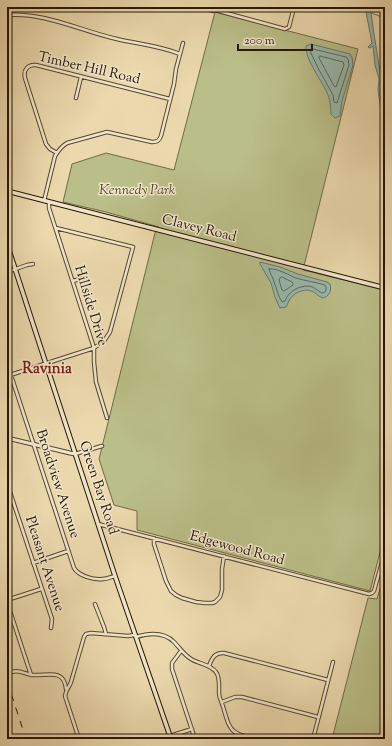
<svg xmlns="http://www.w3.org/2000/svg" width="392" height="746" font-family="'Sorts Mill Goudy',serif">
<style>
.green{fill:#babe88;stroke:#706a47}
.water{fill:#98baae;stroke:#6a786b}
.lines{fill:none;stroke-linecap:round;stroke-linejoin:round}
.shore{stroke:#5e685a;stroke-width:1}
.stream{stroke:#6a786b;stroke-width:1}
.minor-casing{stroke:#564730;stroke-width:4.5}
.tertiary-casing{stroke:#564730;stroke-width:5}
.secondary-casing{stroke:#251606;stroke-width:5.5}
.minor{stroke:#f2e6ca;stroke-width:2.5}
.tertiary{stroke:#f2e6ca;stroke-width:3}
.secondary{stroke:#f2e6ca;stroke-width:3.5}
.rail{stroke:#251606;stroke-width:1;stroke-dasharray:7 7;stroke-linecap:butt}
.labels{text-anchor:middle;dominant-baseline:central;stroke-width:3;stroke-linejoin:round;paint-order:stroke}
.street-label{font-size:14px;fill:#251606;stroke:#f2e6ca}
.park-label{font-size:14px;font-style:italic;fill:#52482d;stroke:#f2e6ca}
.neighbourhood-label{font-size:15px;font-weight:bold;fill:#7a1f14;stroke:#f2e6ca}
</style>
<rect width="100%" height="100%" fill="#ebd9ad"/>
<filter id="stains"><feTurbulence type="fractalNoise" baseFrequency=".005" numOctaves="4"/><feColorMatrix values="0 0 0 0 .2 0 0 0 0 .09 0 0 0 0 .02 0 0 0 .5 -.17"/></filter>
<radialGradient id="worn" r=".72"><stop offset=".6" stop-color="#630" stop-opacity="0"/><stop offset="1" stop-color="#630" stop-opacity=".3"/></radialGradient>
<path class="green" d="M 215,12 L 358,49 L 303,270 L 385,290 L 385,533 L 370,591 L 137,530 L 137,511 L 114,505 L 99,459 L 155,233 L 159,227 L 106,212 L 63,202 L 72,164 L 106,153 L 174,170 Z
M 385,571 L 385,739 L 332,739 L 368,598 L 377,599 Z"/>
<path class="water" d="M 365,7 L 369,7 L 371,13 L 374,34 L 382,84 L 383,100 L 385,100 L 385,103 L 384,104 L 385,129 L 382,117 L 378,90 L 379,79 L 375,65 L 373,46 L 370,48 L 368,47 L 372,43 Z
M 311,44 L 350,54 L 352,57 L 353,65 L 342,101 L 340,116 L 335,118 L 331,114 C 330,108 331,101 328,95 C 323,82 305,60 306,46 Z
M 260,262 L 280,267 L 298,274 L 327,282 L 330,284 C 332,291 329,297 322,298 C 318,296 315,292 311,291 C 304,288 294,293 290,299 C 288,302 288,304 286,307 L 280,308 L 275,297 L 271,283 L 260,264 Z"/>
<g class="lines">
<path class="shore" d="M 311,49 L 313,49 L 346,57 L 348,59 L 349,65 L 337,103 L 334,102 L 333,95 L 318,68 L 310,51 Z
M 320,56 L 343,62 L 344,65 L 336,87 L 334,86 L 319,58 Z
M 269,269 C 278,268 288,275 296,278 C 306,281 315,282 325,285 L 326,287 C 326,290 326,293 322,293 C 318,291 313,286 308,286 C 298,286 288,292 285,301 L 282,302 C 278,296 277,289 274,282 C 273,277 270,274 269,269 Z
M 282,277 L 292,282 L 293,283 L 293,285 L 284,291 L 282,290 L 279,280 L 280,278 Z"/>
<path class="stream" d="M 371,13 L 385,18"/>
<g class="minor-casing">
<path id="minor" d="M 196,7 L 214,11 L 215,10 L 285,29 L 289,27 L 294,7
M 7,15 C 45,12 81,31 117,39 C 138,44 160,46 180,54
M 76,98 L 81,77
M 57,153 L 50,149 L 46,144 L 25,78 C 23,70 28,64 36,65 L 170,99
M 7,160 L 9,167
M 44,201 L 55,156 C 58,151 62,146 67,143 L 107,132 L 152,142 C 157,142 159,141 161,136 L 174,84 L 176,69 L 183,43
M 49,202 L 49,208 L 94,348 L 94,362 L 96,382 L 107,418
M 7,272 L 27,265 L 33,264
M 73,281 L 83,278
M 7,363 L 74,568 C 79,576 93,580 103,579 C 107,579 111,577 115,576
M 7,376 L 94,348 L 104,341 L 110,332 L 133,247 L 56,228
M 75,454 L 102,446
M 7,483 L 52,619 L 51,628
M 98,524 L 369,594 L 372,593 L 374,591 L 385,551
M 154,538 L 154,544 L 166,581 L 171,591 L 176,595 L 182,598 L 196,602 L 205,603 L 212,603 L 215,602 L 220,597 L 222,590 L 222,569 L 224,556
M 33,563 L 68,551
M 7,600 L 41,589
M 7,602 L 31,675
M 95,604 L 104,627 L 106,634
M 136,637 C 149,633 164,632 174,642 C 180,648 184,655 191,659 C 199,664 210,664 216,672 C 220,677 219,686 219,693 C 219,698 223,705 224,710 C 226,716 227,723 231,728 C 236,736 250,737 259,739
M 181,651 L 172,663 L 172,669 L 195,739
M 209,666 C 212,658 215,652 224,653 L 328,680
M 12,672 C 20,669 26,675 33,675 C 47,676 64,668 66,689
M 222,702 L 235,697 L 242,697 L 318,717
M 170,736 L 192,729
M 79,739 L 65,696 C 66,689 69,688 71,682 L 84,637 L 86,634 L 91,633 L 128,636 L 135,635
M 313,739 L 333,662"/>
</g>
<g class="tertiary-casing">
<path id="tertiary" d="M 7,438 L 70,453 L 75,454
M 7,731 L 10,739"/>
</g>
<g class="secondary-casing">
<path id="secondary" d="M 7,191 L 385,288
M 7,244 L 115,576 L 171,739"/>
</g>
<use href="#minor" class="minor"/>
<use href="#tertiary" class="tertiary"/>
<use href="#secondary" class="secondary"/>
<path class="rail" d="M 7,681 L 26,739"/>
</g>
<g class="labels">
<g class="street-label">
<text transform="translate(89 69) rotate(13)">Timber Hill Road</text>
<text transform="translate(199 229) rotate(14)">Clavey Road</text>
<text transform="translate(90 306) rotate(73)">Hillside Drive</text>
<text transform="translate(57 484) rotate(72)">Broadview Avenue</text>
<text transform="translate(98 488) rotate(72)">Green Bay Road</text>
<text transform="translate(237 549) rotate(15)">Edgewood Road</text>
<text transform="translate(44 564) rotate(72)">Pleasant Avenue</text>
</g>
<g class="park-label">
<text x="137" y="191">Kennedy Park</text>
</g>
<g class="neighbourhood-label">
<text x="47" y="369">Ravinia</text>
</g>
</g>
<rect width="392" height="746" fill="none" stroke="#ebd9ad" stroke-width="24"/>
<rect x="8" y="8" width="376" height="730" fill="none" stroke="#251606" stroke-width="2"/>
<rect x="12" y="12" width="368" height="722" fill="none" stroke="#251606"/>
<path d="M238 44v6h74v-6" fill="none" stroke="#251606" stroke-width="2"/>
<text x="244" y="44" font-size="12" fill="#251606" stroke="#f2e6ca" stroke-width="3" paint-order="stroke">200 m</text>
<rect width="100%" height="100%" filter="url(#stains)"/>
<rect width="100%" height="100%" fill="url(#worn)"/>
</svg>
